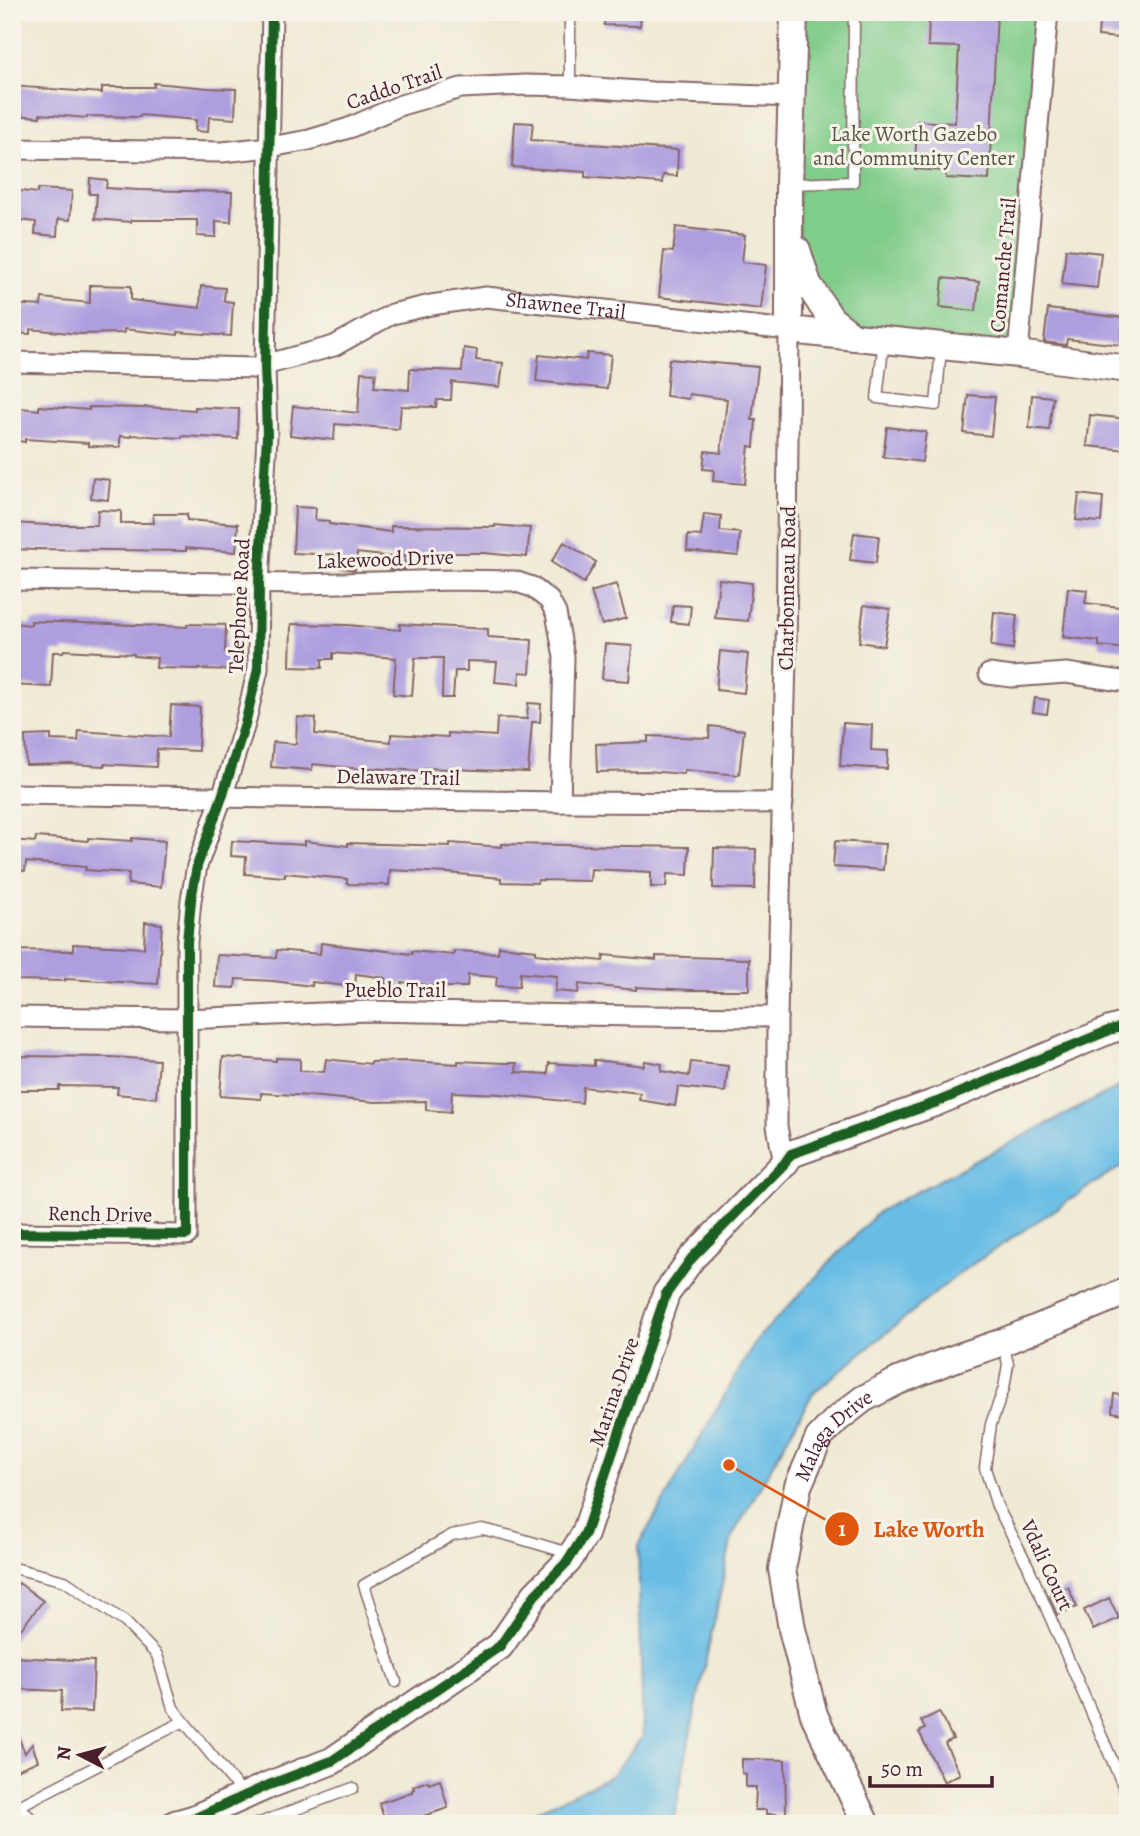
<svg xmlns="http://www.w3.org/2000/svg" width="1140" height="1836" font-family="Alegreya,serif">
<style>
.green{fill:#80cc8a;stroke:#65765a;stroke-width:2}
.water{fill:#69bde5;stroke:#5a6e88;stroke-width:2}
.building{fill:#af9edf}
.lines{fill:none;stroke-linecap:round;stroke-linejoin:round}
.lane-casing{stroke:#846666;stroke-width:13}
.street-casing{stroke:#846666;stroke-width:23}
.secondary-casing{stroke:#846666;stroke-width:30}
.lane{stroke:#fff;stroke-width:10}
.street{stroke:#fff;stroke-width:19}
.secondary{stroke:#fff;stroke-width:26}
.cycleway-casing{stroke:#f7f3e8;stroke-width:15}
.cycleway{stroke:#1b5e20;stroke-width:10}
.labels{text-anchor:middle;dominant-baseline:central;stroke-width:6;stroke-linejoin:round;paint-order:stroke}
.street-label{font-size:21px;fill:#4a1f2b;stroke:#f7f3e8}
.park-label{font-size:21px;fill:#5a5348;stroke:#f7f3e8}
.leader{fill:none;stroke:#e0560e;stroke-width:2.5}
.callout-dot{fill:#e0560e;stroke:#f7f3e8;stroke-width:2.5}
.mark-label{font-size:21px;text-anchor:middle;font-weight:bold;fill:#fff}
.callout-label{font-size:23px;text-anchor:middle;font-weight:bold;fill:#e0560e;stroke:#f7f3e8;stroke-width:6;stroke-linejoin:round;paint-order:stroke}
</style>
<rect width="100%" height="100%" fill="#f7f3e8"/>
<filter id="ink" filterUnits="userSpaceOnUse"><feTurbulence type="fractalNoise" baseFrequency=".0143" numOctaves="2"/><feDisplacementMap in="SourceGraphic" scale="14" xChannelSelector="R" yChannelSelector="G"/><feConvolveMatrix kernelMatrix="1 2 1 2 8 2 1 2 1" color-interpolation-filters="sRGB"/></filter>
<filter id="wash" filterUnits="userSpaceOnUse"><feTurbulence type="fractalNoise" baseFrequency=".00686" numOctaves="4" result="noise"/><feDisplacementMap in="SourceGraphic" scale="28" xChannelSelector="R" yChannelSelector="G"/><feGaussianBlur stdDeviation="1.57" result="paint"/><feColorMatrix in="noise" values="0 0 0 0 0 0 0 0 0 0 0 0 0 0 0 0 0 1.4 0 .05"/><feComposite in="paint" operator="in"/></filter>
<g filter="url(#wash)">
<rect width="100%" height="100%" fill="#efead4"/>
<path class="green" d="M 794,12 L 1049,12 L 1018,354 L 854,337 L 799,257 Z"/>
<path class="water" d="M 1128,1082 L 1128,1163 L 1104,1177 L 961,1272 L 813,1393 L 732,1537 L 689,1740 L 673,1824 L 510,1824 L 611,1776 L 643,1736 L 638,1546 L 757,1339 L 879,1211 Z"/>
<g id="blocks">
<path class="building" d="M 605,12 L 641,12 L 640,26 L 604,25 Z
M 929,12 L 997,12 L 989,180 L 946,178 L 946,171 L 915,169 L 917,121 L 955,123 L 959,47 L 928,46 Z
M 1100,12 L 1128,12 L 1128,39 L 1098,36 Z
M 154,83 L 209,88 L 236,89 L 235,119 L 209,117 L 208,132 L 195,131 L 196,120 L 140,115 L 140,117 L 87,116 L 87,118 L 40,114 L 40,117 L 12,115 L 12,86 L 102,93 L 102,87 L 154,87 Z
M 515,122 L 533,123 L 531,140 L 678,150 L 677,176 L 663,175 L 662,183 L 585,177 L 585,172 L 512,167 Z
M 90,178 L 107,180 L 106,188 L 138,190 L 232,192 L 231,222 L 216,221 L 216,237 L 197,236 L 197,220 L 131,220 L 131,222 L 95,219 L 97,194 L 89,194 Z
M 38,189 L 72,191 L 70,220 L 58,219 L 57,236 L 35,234 L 36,222 L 12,219 L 12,190 L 37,193 Z
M 676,227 L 745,235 L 742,262 L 766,265 L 761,309 L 659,297 L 664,251 L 673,252 Z
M 1066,249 L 1101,253 L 1097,288 L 1062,284 Z
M 943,278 L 979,282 L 976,311 L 940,307 Z
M 90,285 L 131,286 L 131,300 L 200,308 L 201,286 L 225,288 L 224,301 L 233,302 L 231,336 L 178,332 L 178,335 L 124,329 L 124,333 L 80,334 L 30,329 L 30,334 L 12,333 L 12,304 L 41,306 L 42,298 L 90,303 Z
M 1048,309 L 1124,318 L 1121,345 L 1067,339 L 1066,345 L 1044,342 Z
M 464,348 L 477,350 L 476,360 L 503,363 L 500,387 L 452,382 L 451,400 L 437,400 L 436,407 L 401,406 L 399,429 L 335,424 L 334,440 L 290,435 L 293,406 L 358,413 L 361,372 L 376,373 L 374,387 L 409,390 L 410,369 L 462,371 Z
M 587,353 L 611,355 L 607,389 L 536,381 L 539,355 L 586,360 Z
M 669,359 L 758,367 L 752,420 L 756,420 L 754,447 L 749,446 L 745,484 L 713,481 L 714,470 L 703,469 L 705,451 L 721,453 L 727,399 L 689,394 L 688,399 L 666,396 Z
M 968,395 L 995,397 L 991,436 L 964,433 Z
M 1032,395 L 1053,397 L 1049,430 L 1029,428 Z
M 39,406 L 89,410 L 89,407 L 145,408 L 145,407 L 195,410 L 195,407 L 239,409 L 238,439 L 182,436 L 182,438 L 131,435 L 131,437 L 120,436 L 120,447 L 88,446 L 88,443 L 25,439 L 25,442 L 12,440 L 12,407 L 39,410 Z
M 1090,415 L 1128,419 L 1128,450 L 1087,446 Z
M 887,427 L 926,432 L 922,462 L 883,457 Z
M 93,478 L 110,480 L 108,500 L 91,498 Z
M 1079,494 L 1103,497 L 1101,522 L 1076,520 Z
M 295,507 L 316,508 L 315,520 L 329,521 L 329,524 L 391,532 L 391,526 L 495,527 L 495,525 L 530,528 L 527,557 L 484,553 L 430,553 L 430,555 L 405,555 L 405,569 L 390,569 L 391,557 L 357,553 L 355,570 L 340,568 L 341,555 L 293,553 Z
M 98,510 L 121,511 L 121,523 L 154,523 L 153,514 L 187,514 L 187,520 L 238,524 L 236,552 L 186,548 L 186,551 L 35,549 L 35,550 L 12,549 L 12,523 L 48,525 L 97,525 Z
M 704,514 L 721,516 L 720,531 L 740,533 L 738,556 L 687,551 L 688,535 L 701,536 Z
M 854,533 L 879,536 L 876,563 L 850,560 Z
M 564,542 L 596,562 L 584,583 L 551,562 Z
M 719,579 L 752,583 L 748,621 L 715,618 Z
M 616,584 L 626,618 L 602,625 L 591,592 Z
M 1068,588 L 1087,590 L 1085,603 L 1128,608 L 1127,649 L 1099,646 L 1099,641 L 1063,637 Z
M 673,605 L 691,606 L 689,624 L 671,622 Z
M 864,605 L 890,609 L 884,646 L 859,642 Z
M 994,612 L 1017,615 L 1013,649 L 991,646 Z
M 31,621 L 187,627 L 187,624 L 226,625 L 225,652 L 239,652 L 239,670 L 156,668 L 157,658 L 134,656 L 134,654 L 64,650 L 63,652 L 53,652 L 51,687 L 12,685 L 12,623 L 31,625 Z
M 291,624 L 348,625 L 400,630 L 400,624 L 488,629 L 488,637 L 532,640 L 530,673 L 520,672 L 519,684 L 495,682 L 497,662 L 467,661 L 467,671 L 455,671 L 453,698 L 442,698 L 443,658 L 415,658 L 412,696 L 393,694 L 396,658 L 333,653 L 333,659 L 322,659 L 322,668 L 290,667 Z
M 605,644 L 632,646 L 629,681 L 602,679 Z
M 720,651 L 748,654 L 744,693 L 716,690 Z
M 1035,698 L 1049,700 L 1047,714 L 1033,712 Z
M 528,703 L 541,704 L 540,722 L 532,722 L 528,772 L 425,768 L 425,771 L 370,768 L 370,770 L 313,764 L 312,770 L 271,767 L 273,742 L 296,744 L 297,717 L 316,718 L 315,734 L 391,742 L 391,734 L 448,737 L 448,733 L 496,736 L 497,718 L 527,719 Z
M 171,705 L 200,707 L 198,751 L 157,749 L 156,767 L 104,764 L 104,766 L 70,764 L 26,765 L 25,736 L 51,735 L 51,740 L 78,741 L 79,731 L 169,737 Z
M 843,723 L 872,725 L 871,750 L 888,751 L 887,769 L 840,766 Z
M 710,726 L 744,730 L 739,775 L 684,770 L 684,774 L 647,771 L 597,772 L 596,744 L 648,742 L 648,736 L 709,738 Z
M 36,837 L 88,841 L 88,838 L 132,841 L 132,838 L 165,841 L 161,887 L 128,884 L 129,873 L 85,870 L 86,867 L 26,862 L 25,871 L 12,870 L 12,840 L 35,842 Z
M 232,841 L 304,845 L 304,841 L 348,846 L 348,843 L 450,846 L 450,843 L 502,847 L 502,844 L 689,847 L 688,875 L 667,874 L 666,887 L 651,887 L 651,872 L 591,869 L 590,881 L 538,880 L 537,883 L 501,882 L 501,878 L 448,873 L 390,870 L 389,885 L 347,884 L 347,879 L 285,873 L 285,877 L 245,874 L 246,857 L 231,856 Z
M 835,841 L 885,844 L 883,870 L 833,867 Z
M 714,848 L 756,849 L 755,889 L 713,888 Z
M 145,922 L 162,924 L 158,984 L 65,979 L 65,981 L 12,980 L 12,950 L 73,951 L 73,944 L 144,948 Z
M 321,943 L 412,954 L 412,951 L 454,955 L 454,951 L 498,953 L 499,946 L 536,950 L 536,954 L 603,961 L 604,955 L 656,960 L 656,956 L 749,959 L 749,990 L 691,990 L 636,987 L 636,990 L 579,984 L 578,993 L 555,991 L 557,976 L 520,973 L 519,987 L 496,986 L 497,977 L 468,975 L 467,987 L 445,987 L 402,982 L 401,988 L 385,986 L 386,978 L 356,974 L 355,987 L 312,982 L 312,986 L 273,981 L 236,979 L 235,988 L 215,987 L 217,955 L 276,958 L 277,950 L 320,954 Z
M 20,1056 L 110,1057 L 159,1060 L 156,1098 L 117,1094 L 118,1087 L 59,1086 L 59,1090 L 12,1090 L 12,1058 L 20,1059 Z
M 223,1057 L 276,1061 L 276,1058 L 300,1059 L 300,1071 L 324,1072 L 326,1059 L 371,1064 L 371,1062 L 408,1061 L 458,1064 L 458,1061 L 504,1063 L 517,1063 L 516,1072 L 548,1074 L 549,1063 L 594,1066 L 594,1060 L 644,1066 L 645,1061 L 662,1064 L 661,1071 L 689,1076 L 691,1062 L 728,1066 L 725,1092 L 678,1087 L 675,1106 L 639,1100 L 640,1093 L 583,1087 L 582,1103 L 501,1094 L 452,1092 L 451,1112 L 426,1110 L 426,1101 L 375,1102 L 310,1096 L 261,1093 L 261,1099 L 220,1096 Z
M 1114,1394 L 1128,1396 L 1128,1415 L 1112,1412 Z
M 19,1583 L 43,1601 L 12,1640 L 12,1592 Z
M 1068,1587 L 1077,1607 L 1057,1615 L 1049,1595 Z
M 1109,1598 L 1119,1618 L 1093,1630 L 1084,1610 Z
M 12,1657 L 94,1661 L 92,1712 L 61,1711 L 62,1691 L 12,1689 Z
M 939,1712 L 953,1739 L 945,1743 L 960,1774 L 944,1782 L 919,1732 L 925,1729 L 921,1721 Z
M 12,1723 L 25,1753 L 32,1744 L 38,1761 L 12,1772 Z
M 742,1759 L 785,1760 L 786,1814 L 766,1814 L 766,1810 L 755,1810 L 756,1787 L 746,1787 L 746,1774 L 742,1773 Z
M 440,1780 L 448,1808 L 417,1818 L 419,1824 L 386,1824 L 379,1803 L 412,1792 L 412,1790 L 414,1789 L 413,1786 L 428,1781 L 429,1784 Z"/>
</g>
</g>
<g filter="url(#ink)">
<use href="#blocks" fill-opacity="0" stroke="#846666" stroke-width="2"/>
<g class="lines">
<g class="lane-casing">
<path id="lane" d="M 570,86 L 570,12
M 790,184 L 853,182 L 854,12
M 884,340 L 877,398 L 936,405 L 941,348
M 1003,1342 L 1008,1364 L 1004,1388 L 991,1424 L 985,1468 L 997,1506 L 1028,1566 L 1128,1797
M 12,1569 L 18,1569 L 65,1581 L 125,1622 L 157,1655 L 173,1708 L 244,1795
M 396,1682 L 364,1585 L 452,1535 L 482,1529 L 511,1536 L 572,1554
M 12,1799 L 19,1806 L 184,1721
M 19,1806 L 36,1824
M 257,1824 L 353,1788"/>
</g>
<g class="street-casing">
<g id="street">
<path d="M 12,149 L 222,152 L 270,147 L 309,140 L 349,128 L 401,105 L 461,88 L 524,85 L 570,86 L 652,92 L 793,97"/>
<path d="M 1018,354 L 1048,12"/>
<path id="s1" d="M 12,362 L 254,368 L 334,346 L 392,314 L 431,305 L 486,297 L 789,330 L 786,658 L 777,1017 L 777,1126 L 784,1164"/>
<path d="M 12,580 L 301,584 L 454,580 L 514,581 L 532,587 L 549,600 L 556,613 L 564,657 L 560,802"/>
<path d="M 989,674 L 1012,677 L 1066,673 L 1128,682"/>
<path d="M 12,794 L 560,802 L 783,803"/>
<path d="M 12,1017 L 186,1019 L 368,1011 L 636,1016 L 777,1017"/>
<path d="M 12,1233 L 187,1235 L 187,942 L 191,900 L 197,866 L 222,797 L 245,724 L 258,669 L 259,583 L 267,436 L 265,366 L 272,12"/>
</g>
</g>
<g class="secondary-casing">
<g id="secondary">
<path d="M 794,12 L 789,184 L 789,330 L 1018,354 L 1128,369"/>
<path d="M 797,250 L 808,284 L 831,319 L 854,337"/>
<path d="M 175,1824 L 193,1819 L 269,1785 L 332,1761 L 500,1646 L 535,1595 L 568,1561 L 585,1534 L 666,1294 L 692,1258 L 784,1164 L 791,1154 L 937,1102 L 1110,1030 L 1128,1025"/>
<path id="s2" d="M 866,1824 L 814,1715 L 792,1629 L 782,1569 L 798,1486 L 819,1438 L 836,1420 L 863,1399 L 898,1381 L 950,1360 L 1003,1342 L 1128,1291"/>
</g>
</g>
<use href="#lane" class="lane"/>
<use href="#street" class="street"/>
<use href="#secondary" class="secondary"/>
<g class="cycleway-casing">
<path id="cycleway" d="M 12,1233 L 187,1235 L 187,942 L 191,900 L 197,866 L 222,797 L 245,724 L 258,669 L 259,583 L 267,436 L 265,366 L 272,12
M 175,1824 L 193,1819 L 269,1785 L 332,1761 L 500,1646 L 535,1595 L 568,1561 L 585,1534 L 666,1294 L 692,1258 L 784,1164 L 791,1154 L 937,1102 L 1110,1030 L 1128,1025"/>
</g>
<use href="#cycleway" class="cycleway"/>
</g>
</g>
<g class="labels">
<g class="street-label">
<text transform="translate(394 87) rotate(-19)">Caddo Trail</text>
<text transform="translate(1003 265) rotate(-85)">Comanche Trail</text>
<text stroke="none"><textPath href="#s1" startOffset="567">Shawnee Trail</textPath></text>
<text transform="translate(385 559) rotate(-2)">Lakewood Drive</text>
<text transform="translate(787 588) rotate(-89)">Charbonneau Road</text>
<text transform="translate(239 606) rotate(-87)">Telephone Road</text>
<text transform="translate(398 777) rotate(1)">Delaware Trail</text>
<text x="395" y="990">Pueblo Trail</text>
<text transform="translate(100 1214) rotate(1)">Rench Drive</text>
<text transform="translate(614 1392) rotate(-71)">Marina Drive</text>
<text stroke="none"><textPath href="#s2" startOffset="418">Malaga Drive</textPath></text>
<text transform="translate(1047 1565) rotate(65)">Vdali Court</text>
</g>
<g class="park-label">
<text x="914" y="134">Lake Worth Gazebo<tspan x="914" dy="24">and Community Center</tspan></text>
</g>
</g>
<path class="leader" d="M729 1465L842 1529"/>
<g class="callout-dot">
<circle cx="729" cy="1465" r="7"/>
<circle cx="842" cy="1529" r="18"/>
</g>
<g class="mark-label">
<text x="842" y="1536">1</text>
</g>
<g class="callout-label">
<text x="929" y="1537">Lake Worth</text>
</g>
<rect width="1140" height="1836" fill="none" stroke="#f7f3e8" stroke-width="42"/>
<g transform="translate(80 1755) rotate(276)" stroke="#f7f3e8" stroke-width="5" paint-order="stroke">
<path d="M0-5L12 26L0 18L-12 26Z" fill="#4a1f2b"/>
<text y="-10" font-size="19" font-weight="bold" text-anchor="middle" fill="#4a1f2b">N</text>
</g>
<path d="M870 1776v10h122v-10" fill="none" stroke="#4a1f2b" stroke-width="3.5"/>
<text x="881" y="1776" font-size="21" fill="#4a1f2b" stroke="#f7f3e8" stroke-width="5" paint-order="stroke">50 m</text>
</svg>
